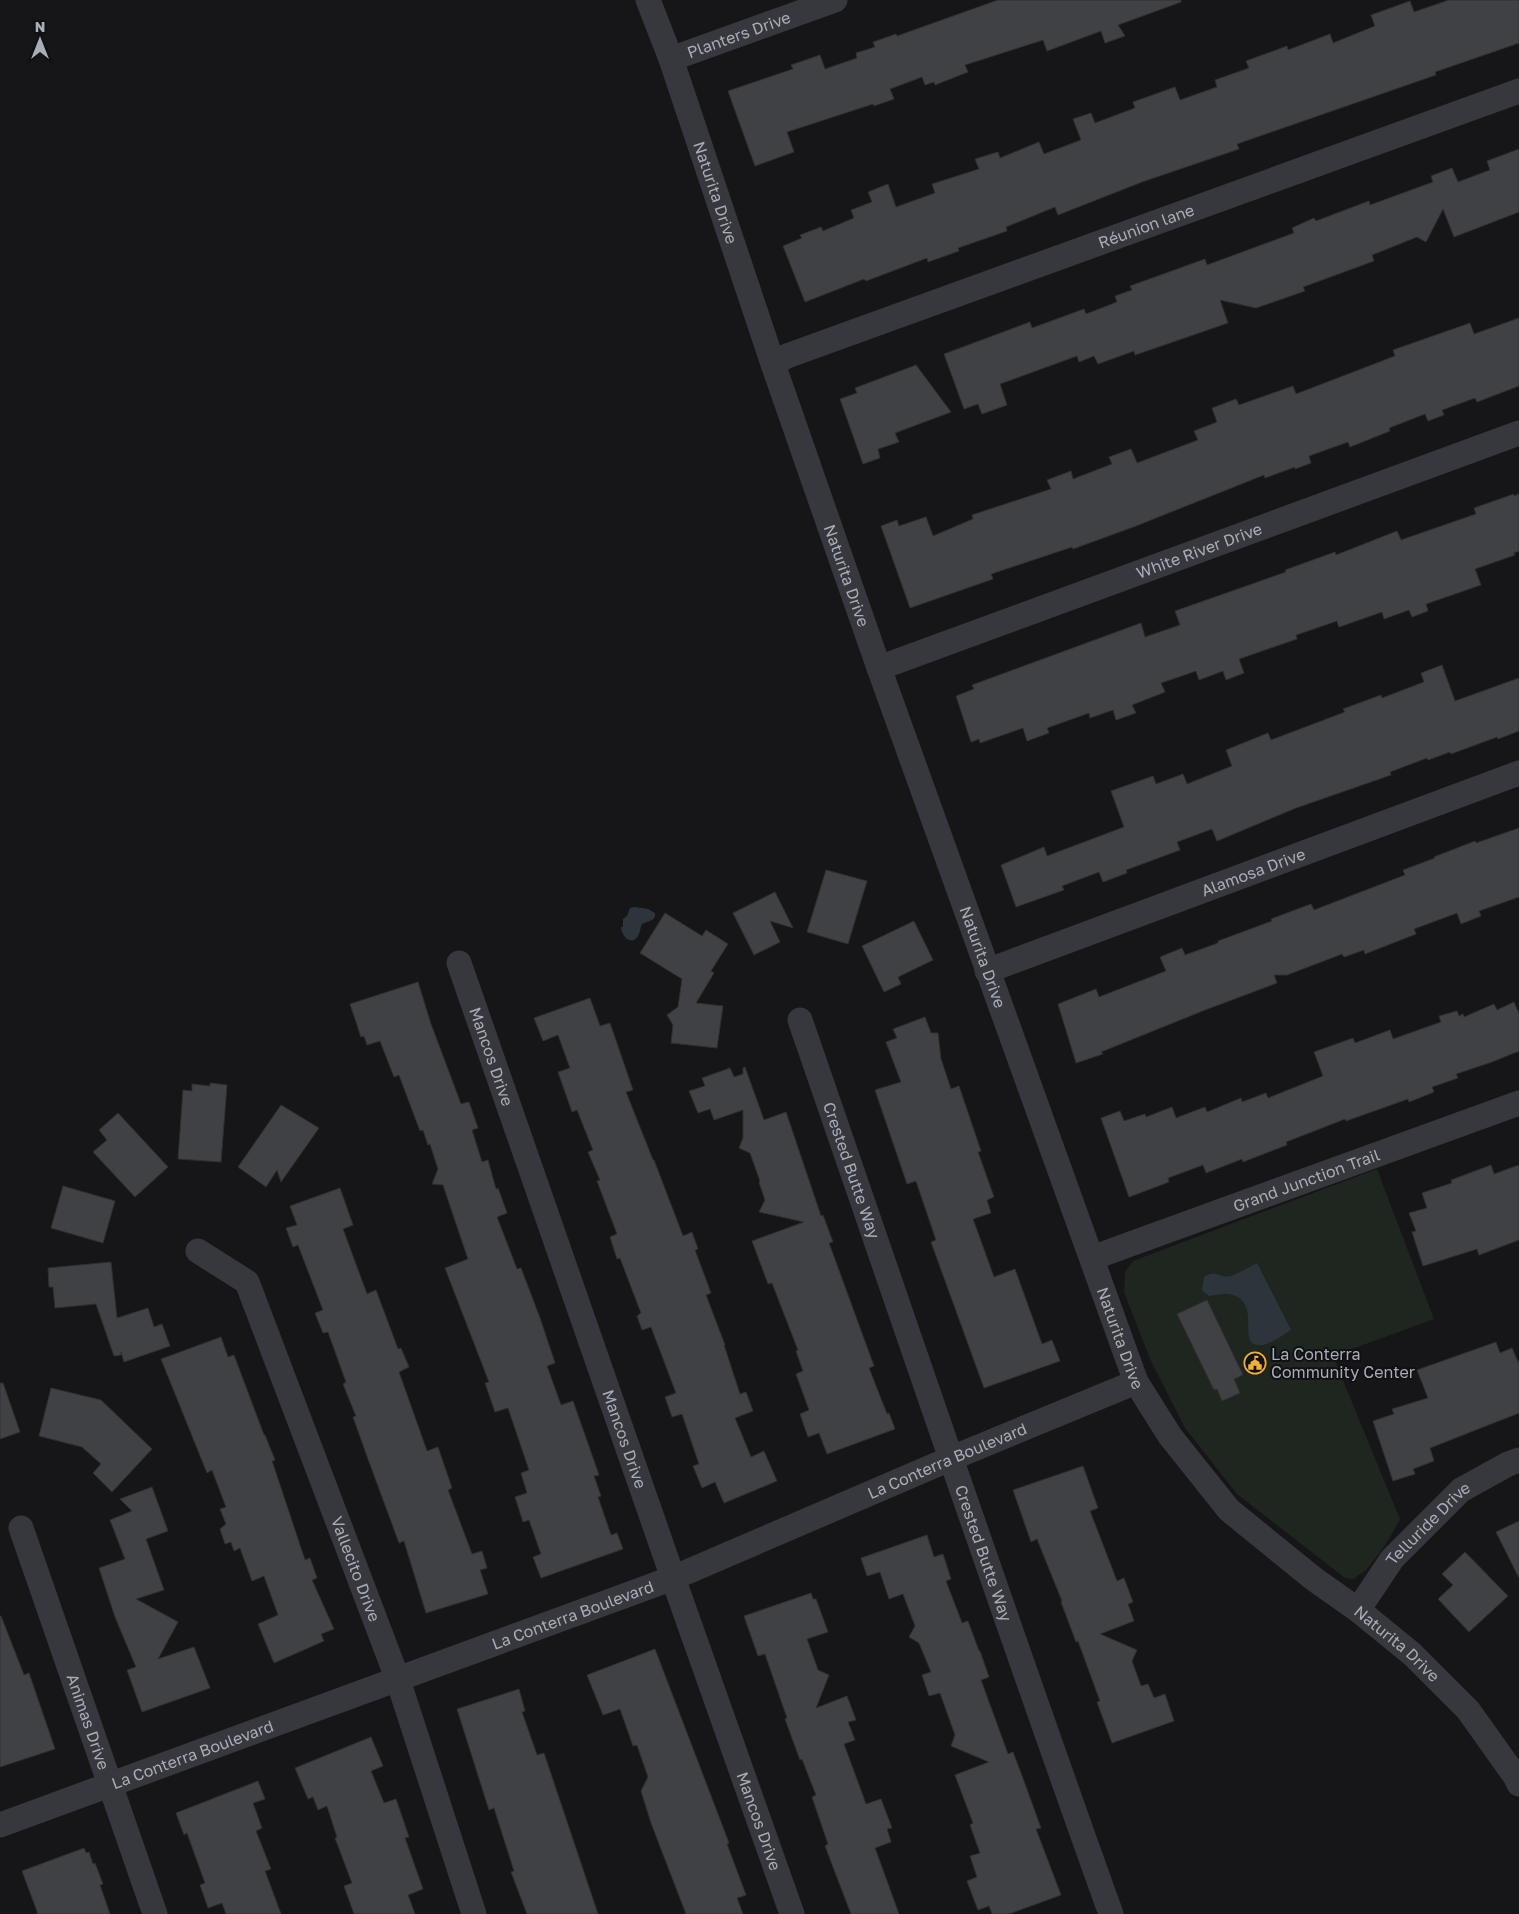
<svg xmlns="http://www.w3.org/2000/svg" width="1519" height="1914" font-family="'Golos Text',sans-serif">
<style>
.green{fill:#1e261f}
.water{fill:#2c353c}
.building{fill:#404145;stroke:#303034}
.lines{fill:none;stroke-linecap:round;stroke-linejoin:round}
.street{stroke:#37383d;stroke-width:25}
.labels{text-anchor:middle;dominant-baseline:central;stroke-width:4;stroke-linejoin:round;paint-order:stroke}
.street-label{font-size:16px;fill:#a8adb8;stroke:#111113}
.poi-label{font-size:16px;fill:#a8adb8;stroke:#111113;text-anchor:start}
</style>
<rect width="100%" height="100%" fill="#161618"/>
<path class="green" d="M 1377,1169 L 1434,1319 L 1333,1356 L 1400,1519 C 1391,1537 1379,1555 1366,1570 C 1362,1574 1357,1575 1354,1579 L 1345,1578 L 1237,1494 L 1185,1428 L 1150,1359 L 1124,1292 L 1125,1272 L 1133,1261 Z"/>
<path class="water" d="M 634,907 L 648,909 L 655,913 L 655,917 L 652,920 L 642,924 C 640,928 640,933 638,936 C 631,947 621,935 621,927 L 623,927 L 623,919 L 627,916 L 630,908 Z
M 1257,1263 L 1291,1330 C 1283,1335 1272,1343 1263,1345 C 1232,1349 1266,1301 1229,1294 C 1223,1293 1215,1296 1209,1296 L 1202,1290 L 1204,1277 C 1216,1269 1219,1279 1231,1276 C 1240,1273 1249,1267 1257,1263 Z"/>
<path class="building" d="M 998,0 L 1181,0 L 1181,2 L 1118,25 L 1125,36 L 1105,43 L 1101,31 L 1047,51 L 1043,40 L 965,65 L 968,72 L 935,85 L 934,82 L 925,85 L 922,77 L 890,89 L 894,99 L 874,106 L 873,104 L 787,132 L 794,152 L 755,166 L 728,91 L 793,69 L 791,65 L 820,55 L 825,69 L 857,58 L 856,53 L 875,47 L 873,42 L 896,34 L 897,36 Z
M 1449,0 L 1519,0 L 1519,43 L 1435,72 L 1436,75 L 1237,144 L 1239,149 L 1142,182 L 1058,215 L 1055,207 L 1006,227 L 1007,231 L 958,248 L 959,251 L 928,262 L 927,258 L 866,281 L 864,279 L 805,302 L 783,246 L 802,238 L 800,235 L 821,227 L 823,231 L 854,218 L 851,210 L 872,202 L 868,192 L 888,184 L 896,207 L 935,193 L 932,184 L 979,169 L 975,159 L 998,152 L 1000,158 L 1039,142 L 1044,154 L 1081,140 L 1073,119 L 1091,113 L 1095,123 L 1135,108 L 1133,102 L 1175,87 L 1180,100 L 1217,87 L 1215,80 L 1249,68 L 1246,61 L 1287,46 L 1288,50 L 1330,34 L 1333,43 L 1375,26 L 1371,15 L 1410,1 L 1414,12 Z
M 1519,149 L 1519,212 L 1454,237 L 1443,209 L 1426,242 L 1417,237 L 1372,255 L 1374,261 L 1303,287 L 1305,291 L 1256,308 L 1220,300 L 1228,323 L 1135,355 L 1134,351 L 1098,364 L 1094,356 L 1079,362 L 1077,356 L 1000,384 L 1007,405 L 982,414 L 978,404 L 964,409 L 944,354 L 1030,322 L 1032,328 L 1084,309 L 1086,314 L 1117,302 L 1115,296 L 1132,290 L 1130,286 L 1205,259 L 1207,265 L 1294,233 L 1292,228 L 1314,218 L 1316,221 L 1369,201 L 1370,205 L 1433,182 L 1431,176 L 1452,168 L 1458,182 L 1490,170 L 1487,161 Z
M 1519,318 L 1519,386 L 1477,402 L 1475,398 L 1442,410 L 1444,415 L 1428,421 L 1425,414 L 1389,428 L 1390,431 L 1350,447 L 1348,442 L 1309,456 L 1311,463 L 1295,469 L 1295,467 L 1265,478 L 1264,475 L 1136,526 L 1073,549 L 1072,547 L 991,574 L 993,579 L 910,608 L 881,526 L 897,520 L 899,526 L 926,517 L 933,536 L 973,519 L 972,515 L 1051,489 L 1047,480 L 1071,471 L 1073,479 L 1112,464 L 1109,457 L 1131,449 L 1137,463 L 1198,440 L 1194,431 L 1217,422 L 1212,408 L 1236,399 L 1239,405 L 1293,386 L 1296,394 L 1395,356 L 1393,350 L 1470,323 L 1474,334 Z
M 916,365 L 951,412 L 895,433 L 899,442 L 878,449 L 880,458 L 863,464 L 840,399 L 857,393 L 855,388 Z
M 1514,494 L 1514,496 L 1519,494 L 1519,551 L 1514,553 L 1515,555 L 1475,569 L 1481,585 L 1426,604 L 1428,611 L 1412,617 L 1409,610 L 1384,619 L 1382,612 L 1339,627 L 1337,621 L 1296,635 L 1297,639 L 1239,659 L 1244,673 L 1226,680 L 1223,671 L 1199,680 L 1196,671 L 1161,683 L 1165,692 L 1132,705 L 1136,713 L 1116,720 L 1113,710 L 1090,718 L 1089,713 L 1047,728 L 1049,733 L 1027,741 L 1023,728 L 980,743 L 979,739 L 971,742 L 956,696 L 974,689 L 972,685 L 1141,623 L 1145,637 L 1180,625 L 1175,611 L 1286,572 L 1285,570 L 1335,552 L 1336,555 L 1397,531 L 1401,540 L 1476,514 L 1474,508 Z
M 1442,665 L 1455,701 L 1519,678 L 1519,731 L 1498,739 L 1497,737 L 1451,754 L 1450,752 L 1428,760 L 1427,758 L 1390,772 L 1391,775 L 1296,808 L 1217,841 L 1212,829 L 1177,842 L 1180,850 L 1126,870 L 1127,873 L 1103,882 L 1099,872 L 1062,886 L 1064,890 L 1016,907 L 1001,865 L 1044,847 L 1047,856 L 1124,827 L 1111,791 L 1153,776 L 1156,784 L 1183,774 L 1187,784 L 1232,766 L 1226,750 L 1268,733 L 1271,740 L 1345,712 L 1343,709 L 1381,695 L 1382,698 L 1424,682 L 1421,673 Z
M 1519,828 L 1519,897 L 1479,911 L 1481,916 L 1461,924 L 1457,913 L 1414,929 L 1416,934 L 1365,954 L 1364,950 L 1344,957 L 1342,954 L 1287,975 L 1274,975 L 1277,983 L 1205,1010 L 1101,1052 L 1103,1054 L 1076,1063 L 1058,1004 L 1096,989 L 1099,997 L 1166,971 L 1160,957 L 1182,948 L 1185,955 L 1218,943 L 1218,941 L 1272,921 L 1271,919 L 1311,904 L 1314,910 L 1405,875 L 1403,870 L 1435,858 L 1434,857 L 1475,841 L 1476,843 Z
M 826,870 L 867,881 L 848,944 L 807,932 Z
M 775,892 L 793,928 L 770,921 L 780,942 L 754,955 L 733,913 Z
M 665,913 L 702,936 L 706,930 L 728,944 L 711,971 L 714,973 L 696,1003 L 723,1006 L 717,1048 L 671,1043 L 673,1025 L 667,1015 L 678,1007 L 682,979 L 640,953 Z
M 914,921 L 933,960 L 898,977 L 901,984 L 884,992 L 862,946 Z
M 418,982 L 431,1024 L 461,1104 L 469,1102 L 478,1128 L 472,1130 L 482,1162 L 488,1160 L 496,1189 L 498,1188 L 507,1213 L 497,1217 L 517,1269 L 521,1268 L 540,1318 L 555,1363 L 547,1366 L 561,1405 L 573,1401 L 599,1475 L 594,1476 L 601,1496 L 598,1497 L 611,1535 L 617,1533 L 623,1549 L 541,1578 L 533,1557 L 541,1554 L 529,1520 L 523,1522 L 515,1497 L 527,1493 L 521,1473 L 529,1470 L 508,1408 L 495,1412 L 485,1383 L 489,1382 L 445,1268 L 468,1259 L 443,1185 L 432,1184 L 438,1169 L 430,1144 L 428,1145 L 423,1130 L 420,1131 L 399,1075 L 394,1077 L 380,1041 L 367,1045 L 364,1036 L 361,1037 L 350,1004 Z
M 590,998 L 600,1026 L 610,1023 L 633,1090 L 626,1092 L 653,1160 L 654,1160 L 683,1236 L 692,1232 L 698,1249 L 695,1250 L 711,1293 L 706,1295 L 725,1345 L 724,1345 L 740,1394 L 746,1392 L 753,1411 L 735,1418 L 751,1457 L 764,1451 L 777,1481 L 724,1503 L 715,1482 L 702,1488 L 693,1466 L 699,1464 L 682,1414 L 672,1417 L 665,1397 L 676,1393 L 651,1327 L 642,1330 L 637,1316 L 641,1313 L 620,1258 L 617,1259 L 610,1237 L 617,1234 L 597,1181 L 600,1180 L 588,1152 L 593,1150 L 577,1110 L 572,1112 L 558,1072 L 570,1068 L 558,1035 L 543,1041 L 534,1018 Z
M 1514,1002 L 1519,1014 L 1519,1051 L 1492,1062 L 1456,1074 L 1458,1078 L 1432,1087 L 1434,1092 L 1409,1102 L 1408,1099 L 1346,1121 L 1345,1119 L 1286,1142 L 1287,1145 L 1243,1162 L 1242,1159 L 1206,1173 L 1203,1165 L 1168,1178 L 1169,1182 L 1129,1197 L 1101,1118 L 1120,1111 L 1124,1121 L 1145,1114 L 1146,1117 L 1172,1107 L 1176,1118 L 1205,1107 L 1207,1112 L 1241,1098 L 1242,1102 L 1266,1093 L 1268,1098 L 1323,1076 L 1314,1052 L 1353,1038 L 1355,1043 L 1390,1030 L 1393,1039 L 1441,1022 L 1439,1016 L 1457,1011 L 1459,1016 L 1463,1014 L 1464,1017 L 1494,1004 L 1497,1010 Z
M 925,1017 L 931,1033 L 938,1033 L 941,1059 L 951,1089 L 959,1086 L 981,1151 L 978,1152 L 994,1197 L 987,1200 L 991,1213 L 973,1219 L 994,1277 L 1015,1269 L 1042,1344 L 1052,1340 L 1060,1361 L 984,1388 L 931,1242 L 936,1240 L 916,1181 L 907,1184 L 875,1090 L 901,1082 L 886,1042 L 897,1038 L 893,1029 Z
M 745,1067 L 764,1120 L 786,1112 L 821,1216 L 823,1215 L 833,1242 L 829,1243 L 874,1366 L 869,1368 L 887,1414 L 889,1413 L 895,1429 L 827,1454 L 819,1433 L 808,1437 L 800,1414 L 809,1410 L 796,1374 L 803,1371 L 796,1351 L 798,1350 L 772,1283 L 768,1284 L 752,1241 L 804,1222 L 759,1212 L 765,1200 L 759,1182 L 760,1181 L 750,1153 L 739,1148 L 743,1138 L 743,1110 L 714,1120 L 710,1109 L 698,1113 L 689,1091 L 705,1086 L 702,1078 L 730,1068 L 734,1077 L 743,1074 L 743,1068 Z
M 210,1083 L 227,1085 L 221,1162 L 178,1159 L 183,1090 L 192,1091 L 192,1084 L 210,1086 Z
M 281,1105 L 319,1128 L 281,1182 L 277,1170 L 266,1187 L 238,1167 Z
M 118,1113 L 168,1167 L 135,1197 L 93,1152 L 107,1140 L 99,1130 Z
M 1491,1165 L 1494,1174 L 1519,1165 L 1519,1240 L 1479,1255 L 1477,1249 L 1423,1266 L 1412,1232 L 1416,1231 L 1409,1213 L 1427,1208 L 1422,1193 L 1452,1183 L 1451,1180 Z
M 63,1186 L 115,1201 L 103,1243 L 51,1228 Z
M 340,1188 L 353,1225 L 343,1229 L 367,1294 L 376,1290 L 398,1349 L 401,1348 L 409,1367 L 399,1372 L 427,1451 L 438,1447 L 452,1488 L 448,1490 L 472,1554 L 482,1551 L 487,1568 L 480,1570 L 488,1594 L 426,1613 L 404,1541 L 399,1543 L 368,1459 L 353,1417 L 356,1416 L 343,1384 L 346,1382 L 328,1332 L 323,1333 L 315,1313 L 323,1310 L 298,1245 L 293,1247 L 286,1228 L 297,1225 L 290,1206 Z
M 111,1262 L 117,1318 L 148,1308 L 154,1327 L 162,1324 L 170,1346 L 124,1362 L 121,1352 L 121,1355 L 114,1356 L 96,1304 L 55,1308 L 53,1287 L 49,1287 L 48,1268 Z
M 1207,1300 L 1243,1375 L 1234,1379 L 1240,1393 L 1222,1401 L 1217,1389 L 1214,1390 L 1177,1314 Z
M 221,1337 L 228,1357 L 234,1355 L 264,1435 L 265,1435 L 275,1460 L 272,1461 L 305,1560 L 310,1558 L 317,1578 L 312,1580 L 334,1629 L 321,1634 L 324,1641 L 274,1663 L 258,1624 L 278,1615 L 264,1576 L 252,1581 L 240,1548 L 234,1551 L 231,1542 L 225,1544 L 220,1529 L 226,1524 L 220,1509 L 226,1507 L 212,1470 L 207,1473 L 161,1359 Z
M 1496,1342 L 1500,1353 L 1512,1348 L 1519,1364 L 1519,1413 L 1430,1448 L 1434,1461 L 1413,1469 L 1415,1474 L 1393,1481 L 1373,1421 L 1394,1414 L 1392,1409 L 1428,1398 L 1417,1370 Z
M 0,1383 L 3,1383 L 20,1432 L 0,1439 Z
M 51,1388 L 101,1400 L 152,1449 L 112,1492 L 93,1473 L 101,1464 L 82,1447 L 39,1436 Z
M 1083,1466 L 1098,1508 L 1090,1511 L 1117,1581 L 1124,1578 L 1133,1602 L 1128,1604 L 1134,1621 L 1100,1634 L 1137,1650 L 1132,1661 L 1141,1686 L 1148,1684 L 1154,1698 L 1165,1694 L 1174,1721 L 1112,1743 L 1097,1702 L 1100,1701 L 1078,1641 L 1076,1642 L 1061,1602 L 1062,1601 L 1037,1539 L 1031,1542 L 1013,1490 Z
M 152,1487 L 168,1531 L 146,1539 L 164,1590 L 136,1599 L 178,1622 L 158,1659 L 194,1647 L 210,1688 L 142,1712 L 127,1670 L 136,1667 L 115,1617 L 99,1568 L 125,1559 L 110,1520 L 132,1511 L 120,1499 Z
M 1519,1521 L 1519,1578 L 1496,1532 Z
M 927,1535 L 934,1557 L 943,1554 L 951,1579 L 946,1581 L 962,1623 L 968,1621 L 979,1651 L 980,1651 L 989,1677 L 981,1680 L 1008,1754 L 1013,1752 L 1021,1773 L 1041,1828 L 1036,1829 L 1061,1895 L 1009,1914 L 992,1914 L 989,1906 L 978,1910 L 967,1881 L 977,1877 L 970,1856 L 980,1853 L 970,1825 L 973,1823 L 955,1775 L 989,1762 L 951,1746 L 955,1735 L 940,1693 L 929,1696 L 922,1675 L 931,1672 L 919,1643 L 909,1637 L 915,1626 L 903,1594 L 889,1599 L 880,1572 L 867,1576 L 861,1558 Z
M 1465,1552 L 1508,1596 L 1469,1632 L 1438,1599 L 1453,1585 L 1442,1574 Z
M 811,1593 L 813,1599 L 816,1599 L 828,1632 L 807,1639 L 818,1670 L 829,1675 L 816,1708 L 847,1696 L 856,1720 L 848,1722 L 855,1740 L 844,1744 L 866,1804 L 881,1799 L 892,1828 L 887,1829 L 891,1842 L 875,1848 L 899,1914 L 851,1914 L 825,1846 L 828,1844 L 812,1797 L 816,1795 L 802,1759 L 800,1760 L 785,1719 L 787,1718 L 765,1654 L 758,1656 L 744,1616 Z
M 0,1616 L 1,1616 L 24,1675 L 29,1673 L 55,1749 L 0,1767 Z
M 655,1649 L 729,1843 L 727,1844 L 746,1895 L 737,1898 L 743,1914 L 686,1914 L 651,1823 L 641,1791 L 648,1777 L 637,1745 L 633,1746 L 620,1709 L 603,1715 L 587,1675 Z
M 519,1689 L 525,1711 L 522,1712 L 537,1755 L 544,1753 L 598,1914 L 527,1914 L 511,1872 L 514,1871 L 494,1808 L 489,1810 L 457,1709 Z
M 371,1737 L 383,1766 L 371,1771 L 384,1803 L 396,1799 L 409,1837 L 405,1838 L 423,1889 L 408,1895 L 415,1914 L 354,1914 L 344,1886 L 352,1883 L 335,1838 L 337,1837 L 327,1806 L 318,1810 L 313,1797 L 308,1799 L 295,1768 Z
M 258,1781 L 265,1799 L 253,1803 L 262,1828 L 256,1831 L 271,1869 L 265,1871 L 281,1914 L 226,1914 L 222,1903 L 208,1908 L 200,1885 L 205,1883 L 187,1833 L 184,1835 L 176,1813 Z
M 84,1848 L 86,1853 L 89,1852 L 93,1864 L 95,1863 L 103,1884 L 100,1885 L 110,1914 L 38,1914 L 22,1871 Z"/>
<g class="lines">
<g class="street">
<path id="s1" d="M 648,0 L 671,59 L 773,364 L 879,668 L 1136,1382 L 1170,1436 L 1229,1510 L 1314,1579 L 1358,1610 L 1412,1654 L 1468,1710 L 1515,1776 L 1519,1784"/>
<path id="s2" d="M 671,59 L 835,0"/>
<path id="s3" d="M 773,364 L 787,356 L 1519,91"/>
<path id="s4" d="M 879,668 L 1519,433"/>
<path id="s5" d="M 459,963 L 672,1575 L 792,1914"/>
<path id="s6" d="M 987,971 L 1519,773"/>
<path id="s7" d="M 800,1020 C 903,1318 1004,1617 1111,1914"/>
<path id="s8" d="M 198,1251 L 247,1282 L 398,1680 L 474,1914"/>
<path id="s9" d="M 1092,1258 L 1519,1103"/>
<path id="s10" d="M 21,1528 L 155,1914"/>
<path id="s11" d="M 1358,1610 L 1392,1559 L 1461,1490 L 1508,1464 L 1519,1460"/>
<path id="s12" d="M 0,1825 L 673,1578 L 952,1458 L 1136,1382"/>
</g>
</g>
<defs>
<g id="civic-ring" transform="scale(1.125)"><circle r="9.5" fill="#111113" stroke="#f2b134" stroke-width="1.5"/><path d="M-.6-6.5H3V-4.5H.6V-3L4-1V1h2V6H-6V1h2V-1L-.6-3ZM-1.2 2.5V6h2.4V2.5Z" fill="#f2b134"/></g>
</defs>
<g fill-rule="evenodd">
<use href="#civic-ring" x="1255" y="1363"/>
</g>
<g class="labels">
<g class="street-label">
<text stroke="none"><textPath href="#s2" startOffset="72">Planters Drive</textPath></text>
<text stroke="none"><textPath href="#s1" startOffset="204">Naturita Drive</textPath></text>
<text stroke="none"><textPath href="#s3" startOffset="398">Réunion lane</textPath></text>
<text stroke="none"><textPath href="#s4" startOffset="341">White River Drive</textPath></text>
<text stroke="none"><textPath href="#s1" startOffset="609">Naturita Drive</textPath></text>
<text stroke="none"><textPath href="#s6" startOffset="284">Alamosa Drive</textPath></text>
<text stroke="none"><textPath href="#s1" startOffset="1014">Naturita Drive</textPath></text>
<text stroke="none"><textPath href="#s5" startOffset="99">Mancos Drive</textPath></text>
<text stroke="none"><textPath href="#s7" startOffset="159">Crested Butte Way</textPath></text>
<text stroke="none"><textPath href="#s9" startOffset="228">Grand Junction Trail</textPath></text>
<text stroke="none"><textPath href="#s1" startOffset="1419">Naturita Drive</textPath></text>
<text stroke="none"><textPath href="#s5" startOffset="504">Mancos Drive</textPath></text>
<text stroke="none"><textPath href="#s12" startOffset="1015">La Conterra Boulevard</textPath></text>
<text stroke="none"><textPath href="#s11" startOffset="112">Telluride Drive</textPath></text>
<text stroke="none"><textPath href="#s7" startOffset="564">Crested Butte Way</textPath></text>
<text stroke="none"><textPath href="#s8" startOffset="365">Vallecito Drive</textPath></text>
<text stroke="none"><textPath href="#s12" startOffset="610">La Conterra Boulevard</textPath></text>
<text stroke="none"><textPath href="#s1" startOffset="1839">Naturita Drive</textPath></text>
<text stroke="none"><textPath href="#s10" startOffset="205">Animas Drive</textPath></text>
<text stroke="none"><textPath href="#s12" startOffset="205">La Conterra Boulevard</textPath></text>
<text stroke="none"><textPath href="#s5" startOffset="909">Mancos Drive</textPath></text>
</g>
<g class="poi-label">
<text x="1271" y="1354">La Conterra<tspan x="1271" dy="18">Community Center</tspan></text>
</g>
</g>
<g transform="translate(40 40)" stroke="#111113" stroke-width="4" paint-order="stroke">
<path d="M0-4L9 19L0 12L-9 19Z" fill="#a8adb8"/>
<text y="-8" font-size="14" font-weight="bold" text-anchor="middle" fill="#a8adb8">N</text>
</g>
</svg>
